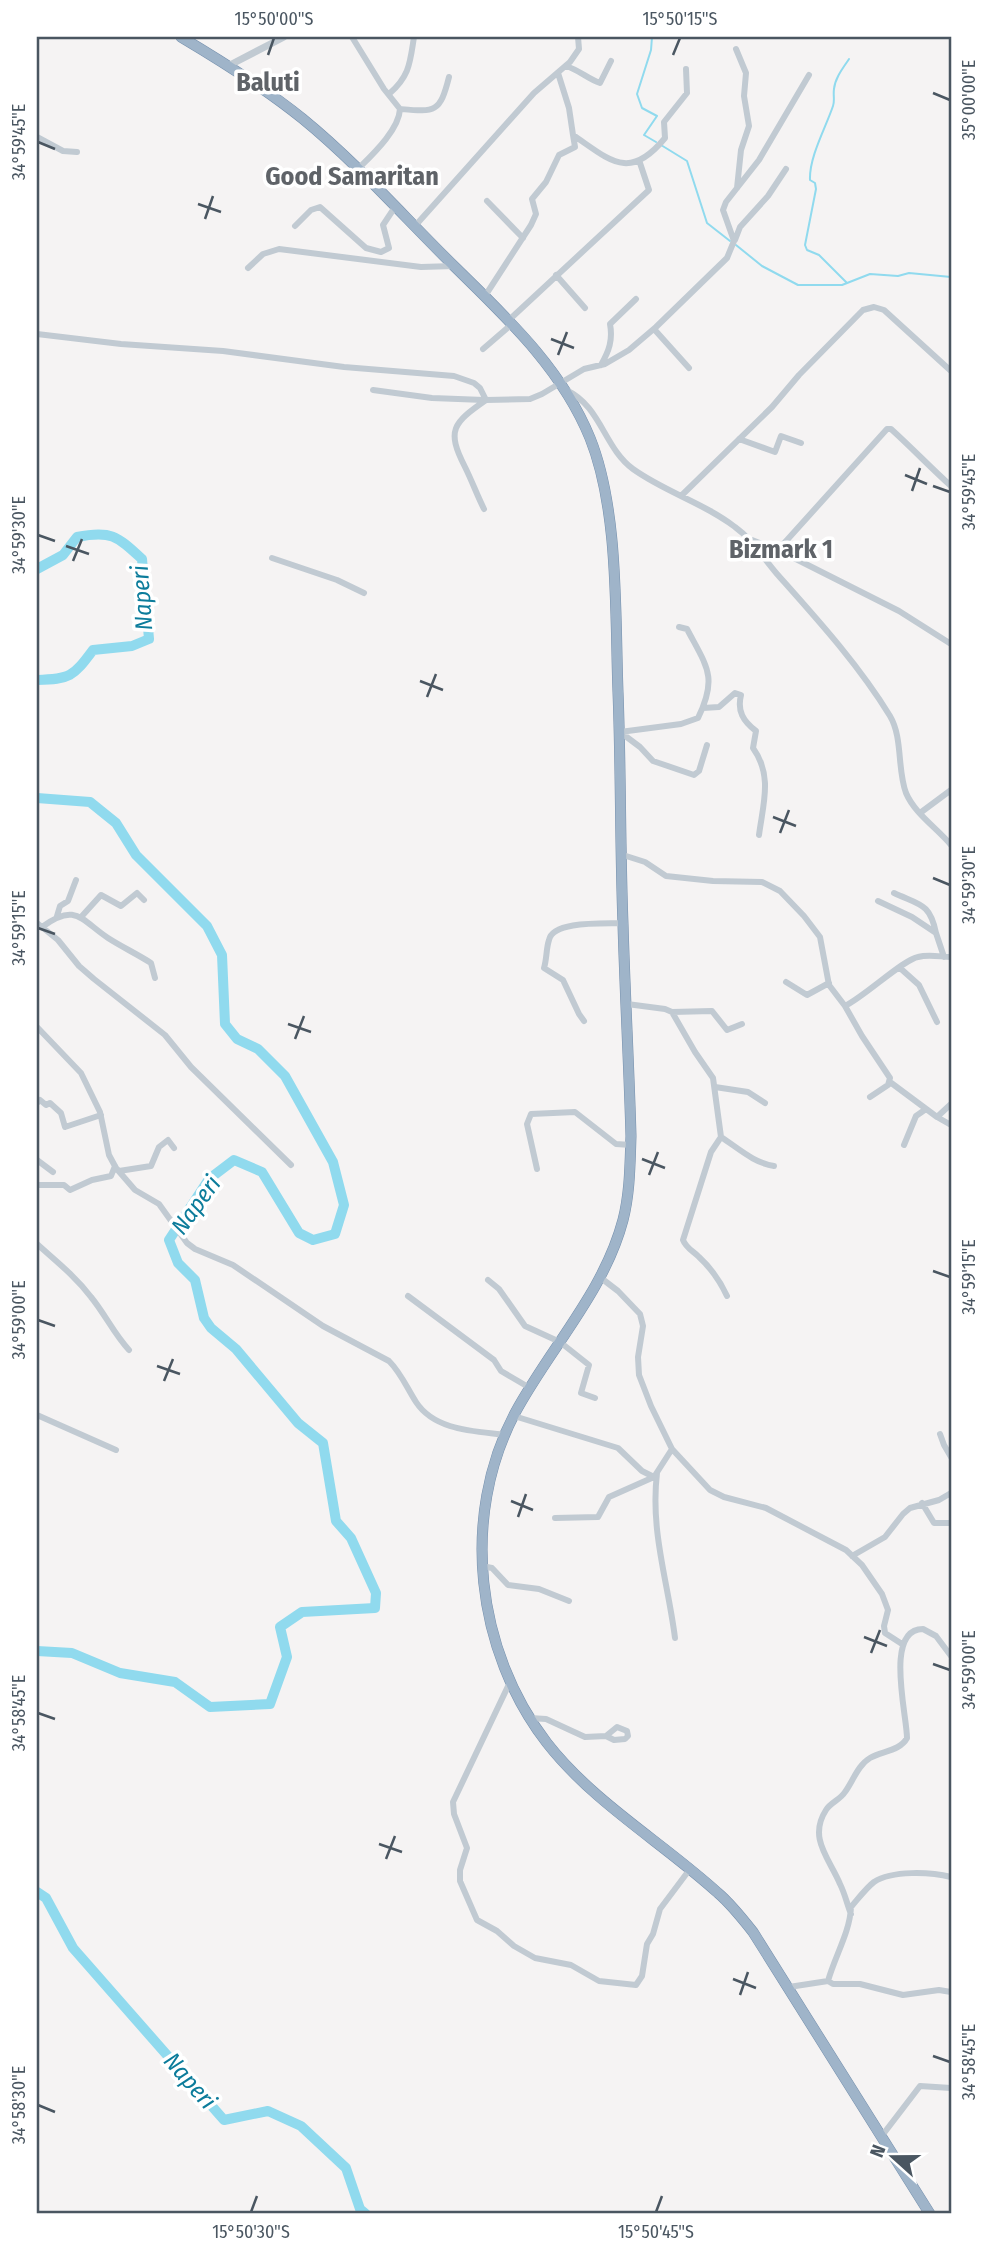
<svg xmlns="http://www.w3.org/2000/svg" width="988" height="2251" font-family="'Fira Sans Condensed',sans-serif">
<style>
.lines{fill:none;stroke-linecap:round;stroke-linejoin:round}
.stream{stroke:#90daee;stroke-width:2}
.river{stroke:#90daee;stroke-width:10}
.trunk-casing{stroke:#7690ad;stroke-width:11}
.minor{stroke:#c1cad2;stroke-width:6}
.tertiary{stroke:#c1cad2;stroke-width:7}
.trunk{stroke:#9fb4c9;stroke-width:10}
.ticks{fill:none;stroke:#4a5661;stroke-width:2.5}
.labels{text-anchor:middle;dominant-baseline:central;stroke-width:7;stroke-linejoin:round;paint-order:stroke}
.water-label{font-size:24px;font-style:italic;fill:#0c7c9b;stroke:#fff}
.quarter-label{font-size:26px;font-weight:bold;fill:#5f6368;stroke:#fff}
.neatline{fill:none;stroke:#4a5661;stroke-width:2.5}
.ticks-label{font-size:18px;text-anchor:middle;fill:#4a5661}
</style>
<rect width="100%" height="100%" fill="#f5f3f3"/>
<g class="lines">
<path class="stream" d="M 652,37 L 651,50 L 637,94 L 642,108 L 657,116 L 644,135 L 656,142
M 661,145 L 687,161 L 707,223 L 730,241
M 736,245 L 762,266 L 798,285 L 842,285 L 870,274 L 898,276 L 909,273 L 951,277
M 846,282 L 819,255 L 807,250 L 805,245 L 816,189 L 815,183 L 810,180 C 809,157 826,127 833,106 C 835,101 833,95 834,89 C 835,78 843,68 849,59"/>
<path class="river" d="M 37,569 L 63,555 L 77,537 C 111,530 117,536 142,559 L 149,639 L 132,646 L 93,650 C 73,677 70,679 37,680
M 37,798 L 90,802 L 116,823 L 136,855 L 207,926 L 222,955 L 225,1024 L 237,1039 L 258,1049 L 285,1076 L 333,1162 L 344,1205 L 335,1234 L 313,1240 L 299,1233 L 262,1172 L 234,1160 L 209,1179 L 169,1240 L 178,1263 L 195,1280 L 204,1318 L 211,1328 L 236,1349 L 298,1423 L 323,1443 L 336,1521 L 351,1538 L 376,1593 L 375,1608 L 302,1612 L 280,1627 L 287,1657 L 270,1704 L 210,1707 L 175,1682 L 120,1673 L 72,1653 L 37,1651
M 37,1892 L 46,1898 L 73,1948 L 224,2120 L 268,2111 L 301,2126 L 346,2168 L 360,2209 L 366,2214"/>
<g class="trunk-casing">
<path id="trunk" d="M 181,37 C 223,62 265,88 303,119 C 358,164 405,218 455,267 C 507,318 562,369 590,438 C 619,510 615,614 618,692 C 621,769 620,847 623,924 C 625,995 629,1065 631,1136 C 630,1164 630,1193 623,1220 C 604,1292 550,1348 515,1413 C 460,1517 476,1651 547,1743 C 594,1803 662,1842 718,1893 C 731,1904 742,1918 753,1932 L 930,2214"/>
</g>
<path class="minor" d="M 352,37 L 384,89 L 400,109 C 399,130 372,155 358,169
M 736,49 L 746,73 L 744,96 L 749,126 L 741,150 L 737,188
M 566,66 C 579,70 588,79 600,83 L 611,61
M 558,73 L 569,108 L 573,135 C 610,160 629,182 665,138 L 664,122 L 687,93 L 686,69
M 389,94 C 410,76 410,62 414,37
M 400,109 C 435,112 440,113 449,77
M 37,137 L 63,151 L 77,152
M 487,201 L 523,238
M 295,226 L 311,210 L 320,207 L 366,248 L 381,252 L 389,248 L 383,225 L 395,207
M 415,226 L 534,93 L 570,62 L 579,49 L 578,37
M 735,240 L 740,227 L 768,196 L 786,169
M 248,268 L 263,254 L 279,249 L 421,267 L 454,266
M 556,275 L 585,308
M 485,296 L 531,225 L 536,214 L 532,199 L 546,182 L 559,155 L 575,147 L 573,135
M 509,320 L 649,190 L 639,160
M 654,329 L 689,368
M 37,334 L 121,344 L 223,351 L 344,367 L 454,376 L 474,383 L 480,388 L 486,400 L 530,399 L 542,394 L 584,369 L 605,364 L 629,350 L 656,327 L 727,258 L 734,241 L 723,210 L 726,202 L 759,160 L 809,75
M 483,349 L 512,324
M 601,365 C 609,351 613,340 610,324 L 636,299
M 373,390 L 432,398 L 484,400
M 566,390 C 601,406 604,448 633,469 C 665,492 704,503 735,527 C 752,539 763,558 777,574 C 817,619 858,664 890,716 C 903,738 897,769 906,793 C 915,814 937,828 951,845
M 739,439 L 775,452 L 781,436 L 801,443
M 681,496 L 772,407 L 799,375 L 863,310 L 874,307 L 884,310 L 951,371
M 484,509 C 477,495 472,481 465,467 C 446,430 453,423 486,400
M 752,540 L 778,550 L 899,611 L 951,644
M 778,550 L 887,429 L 891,429 C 912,448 931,468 951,486
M 272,558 L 337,580 L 364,593
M 703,708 L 719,707 L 735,693 L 741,695 C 737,711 743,721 756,731 L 753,748 C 773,776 763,804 759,835
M 620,732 L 681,724 L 698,718 C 718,677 707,667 687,629 L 679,627
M 620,732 L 640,747 L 653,761 L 694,775 L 699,771 L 707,745
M 920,813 L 951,790
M 623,855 L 645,862 L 666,876 L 713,881 L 762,882 L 780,891 L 804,916 L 820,937 L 829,985 L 845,1006 L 862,1036 L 890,1078 L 888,1085 L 870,1097
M 894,893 C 920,905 930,903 936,933
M 878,901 L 912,917 L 936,933 L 944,957
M 57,916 L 60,906 L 68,901 L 76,880
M 82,916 L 101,895 L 121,906 L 137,893 L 144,900
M 37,923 L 58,940 L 79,966 L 94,979 L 165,1035 L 191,1067 L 291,1165
M 42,927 C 76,902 81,920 108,938 C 122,947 137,954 151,963 L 155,978
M 900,968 L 919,985 L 937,1022
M 786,982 L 807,995 L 829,983
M 627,1004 L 665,1009 L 672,1012 L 695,1052 L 713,1078 L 721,1137 C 738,1148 754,1163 774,1166
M 845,1006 C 864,997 904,959 918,957 C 929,954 941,957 951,957
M 672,1012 L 712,1011 L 727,1030 L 742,1024
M 584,1021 L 579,1014 L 563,980 L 544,968 C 547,958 546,949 549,940 C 553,920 606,924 623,923
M 37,1027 L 81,1073 L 100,1112 L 109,1155 L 116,1168 L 135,1190 L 159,1204 L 187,1243 L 195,1249 L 233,1265 L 323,1326 L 389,1361 C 401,1373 407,1388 416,1402 C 435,1431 475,1431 506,1435
M 890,1082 L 937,1117
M 715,1087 L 748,1092 L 765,1103
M 37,1103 L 40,1100 L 46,1105 L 50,1103 L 61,1113 L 65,1127 L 101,1115
M 951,1104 L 937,1117 L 951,1125
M 721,1137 L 711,1152 L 683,1240 C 686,1248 693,1251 699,1257 C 711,1268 720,1281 727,1296
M 904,1145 L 916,1116 L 926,1109
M 37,1160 L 53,1172
M 537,1169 L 527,1124 L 531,1114 L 575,1112 L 616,1144 L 631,1145
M 119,1171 L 151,1166 L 159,1147 L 168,1140 L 174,1148
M 37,1185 L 64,1185 L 70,1190 L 92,1180 L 111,1176 L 115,1166
M 37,1244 C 56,1261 75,1276 91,1297 C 105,1314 114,1334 129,1350
M 601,1278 L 618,1291 L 640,1314 L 643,1326 L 638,1357 L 639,1375 L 651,1406 L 672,1449 L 710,1490 L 724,1497 L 766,1508 L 846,1550 L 862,1565 L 882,1594 L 888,1610 L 884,1626 L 885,1633 L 902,1644
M 488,1280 L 499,1289 L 525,1326 L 560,1342 L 589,1365 L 581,1393 L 595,1398
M 408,1296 L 494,1360 L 501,1371 L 530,1388
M 37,1415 L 116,1450
M 514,1416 L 618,1448 L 642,1471 L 654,1477
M 940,1434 L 944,1445 L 951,1457
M 657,1473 C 650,1531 668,1582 675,1638
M 922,1503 L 934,1523 L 951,1523
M 555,1518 L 598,1517 L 609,1497 L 654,1477 L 672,1449
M 852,1556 L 885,1537 L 903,1514 L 910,1508 L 939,1500 L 951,1493
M 482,1566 L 492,1568 L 508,1585 L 539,1589 L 569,1601
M 510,1682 L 453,1802 L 454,1814 L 467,1848 L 460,1870 L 460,1881 L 477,1920 L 497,1931 L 514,1946 L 535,1958 L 571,1965 L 599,1981 L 636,1985 L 642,1976 L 647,1944 L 653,1934 L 660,1909 L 690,1869
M 530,1718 L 546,1719 L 585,1737 L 606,1736 L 617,1727 L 627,1731 L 628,1736 L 625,1739 L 614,1740 L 606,1736
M 851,1914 C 847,1904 845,1894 840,1884 C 829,1858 808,1838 826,1810 C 831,1802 840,1800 845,1792 C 853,1781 858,1765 870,1758 C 882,1751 900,1751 907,1738 C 907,1715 884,1629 923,1629 L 936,1636 L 951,1656
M 828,1981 C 835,1956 850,1932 851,1907 C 858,1899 866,1888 874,1882 C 892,1870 931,1872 951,1877
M 789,1987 L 828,1981 L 833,1984 L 860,1984 L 903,1995 L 939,1990 L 951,1992
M 881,2137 L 920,2086 L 951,2088"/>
<path class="tertiary" d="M 228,66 L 284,37"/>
<use href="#trunk" class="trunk"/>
</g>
<path class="ticks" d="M 268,55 L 274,38M 673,55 L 680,38M 933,93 L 950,100M 38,142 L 55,149M 198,204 L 221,212M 205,219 L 213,196M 551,339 L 574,348M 558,355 L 567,332M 905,475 L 927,484M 933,486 L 950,492M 912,491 L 920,468M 38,535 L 55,541M 66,546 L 89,554M 73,561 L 82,539M 420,681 L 443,690M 427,697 L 436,674M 773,817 L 796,826M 780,833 L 789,810M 933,878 L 950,885M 38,928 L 55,934M 288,1024 L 311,1032M 295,1039 L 304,1016M 642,1159 L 665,1168M 649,1175 L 658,1152M 933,1271 L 950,1277M 38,1320 L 55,1326M 157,1366 L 180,1374M 164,1381 L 173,1359M 511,1501 L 533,1510M 518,1517 L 526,1494M 864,1637 L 887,1646M 871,1653 L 880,1630M 933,1664 L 950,1670M 38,1713 L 55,1719M 379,1844 L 402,1852M 386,1859 L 395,1836M 733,1979 L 756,1988M 740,1995 L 748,1972M 933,2056 L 950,2062M 38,2105 L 55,2112M 251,2212 L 257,2196M 656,2212 L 662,2196"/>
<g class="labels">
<g class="water-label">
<text transform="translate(142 598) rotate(-94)">Naperi</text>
<text transform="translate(196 1205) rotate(-54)">Naperi</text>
<text transform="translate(190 2081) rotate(49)">Naperi</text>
</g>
<g class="quarter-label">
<text x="268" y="82">Baluti</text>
<text x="352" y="176">Good Samaritan</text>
<text x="781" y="549">Bizmark 1</text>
</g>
</g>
<rect width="988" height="2251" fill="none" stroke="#ffffff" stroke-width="77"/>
<g transform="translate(893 2157) rotate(291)" stroke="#ffffff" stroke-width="5" paint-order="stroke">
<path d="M0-5L12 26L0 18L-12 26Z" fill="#4a5661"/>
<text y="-10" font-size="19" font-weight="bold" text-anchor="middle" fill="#4a5661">N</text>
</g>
<rect x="38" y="38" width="912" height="2174" class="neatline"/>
<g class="ticks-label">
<text x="274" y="25">15°50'00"S</text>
<text x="680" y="25">15°50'15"S</text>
<text transform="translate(969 100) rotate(-90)" y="6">35°00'00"E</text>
<text transform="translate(19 142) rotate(-90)" y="6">34°59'45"E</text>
<text transform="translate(969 492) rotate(-90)" y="6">34°59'45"E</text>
<text transform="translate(19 535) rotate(-90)" y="6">34°59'30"E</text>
<text transform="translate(969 885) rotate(-90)" y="6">34°59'30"E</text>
<text transform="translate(19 928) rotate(-90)" y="6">34°59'15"E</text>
<text transform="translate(969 1277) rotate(-90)" y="6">34°59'15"E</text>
<text transform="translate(19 1320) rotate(-90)" y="6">34°59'00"E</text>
<text transform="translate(969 1670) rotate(-90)" y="6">34°59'00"E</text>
<text transform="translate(19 1713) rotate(-90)" y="6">34°58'45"E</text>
<text transform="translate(969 2062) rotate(-90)" y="6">34°58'45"E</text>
<text transform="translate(19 2105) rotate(-90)" y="6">34°58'30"E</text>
<text x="251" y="2238">15°50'30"S</text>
<text x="656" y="2238">15°50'45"S</text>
</g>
</svg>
